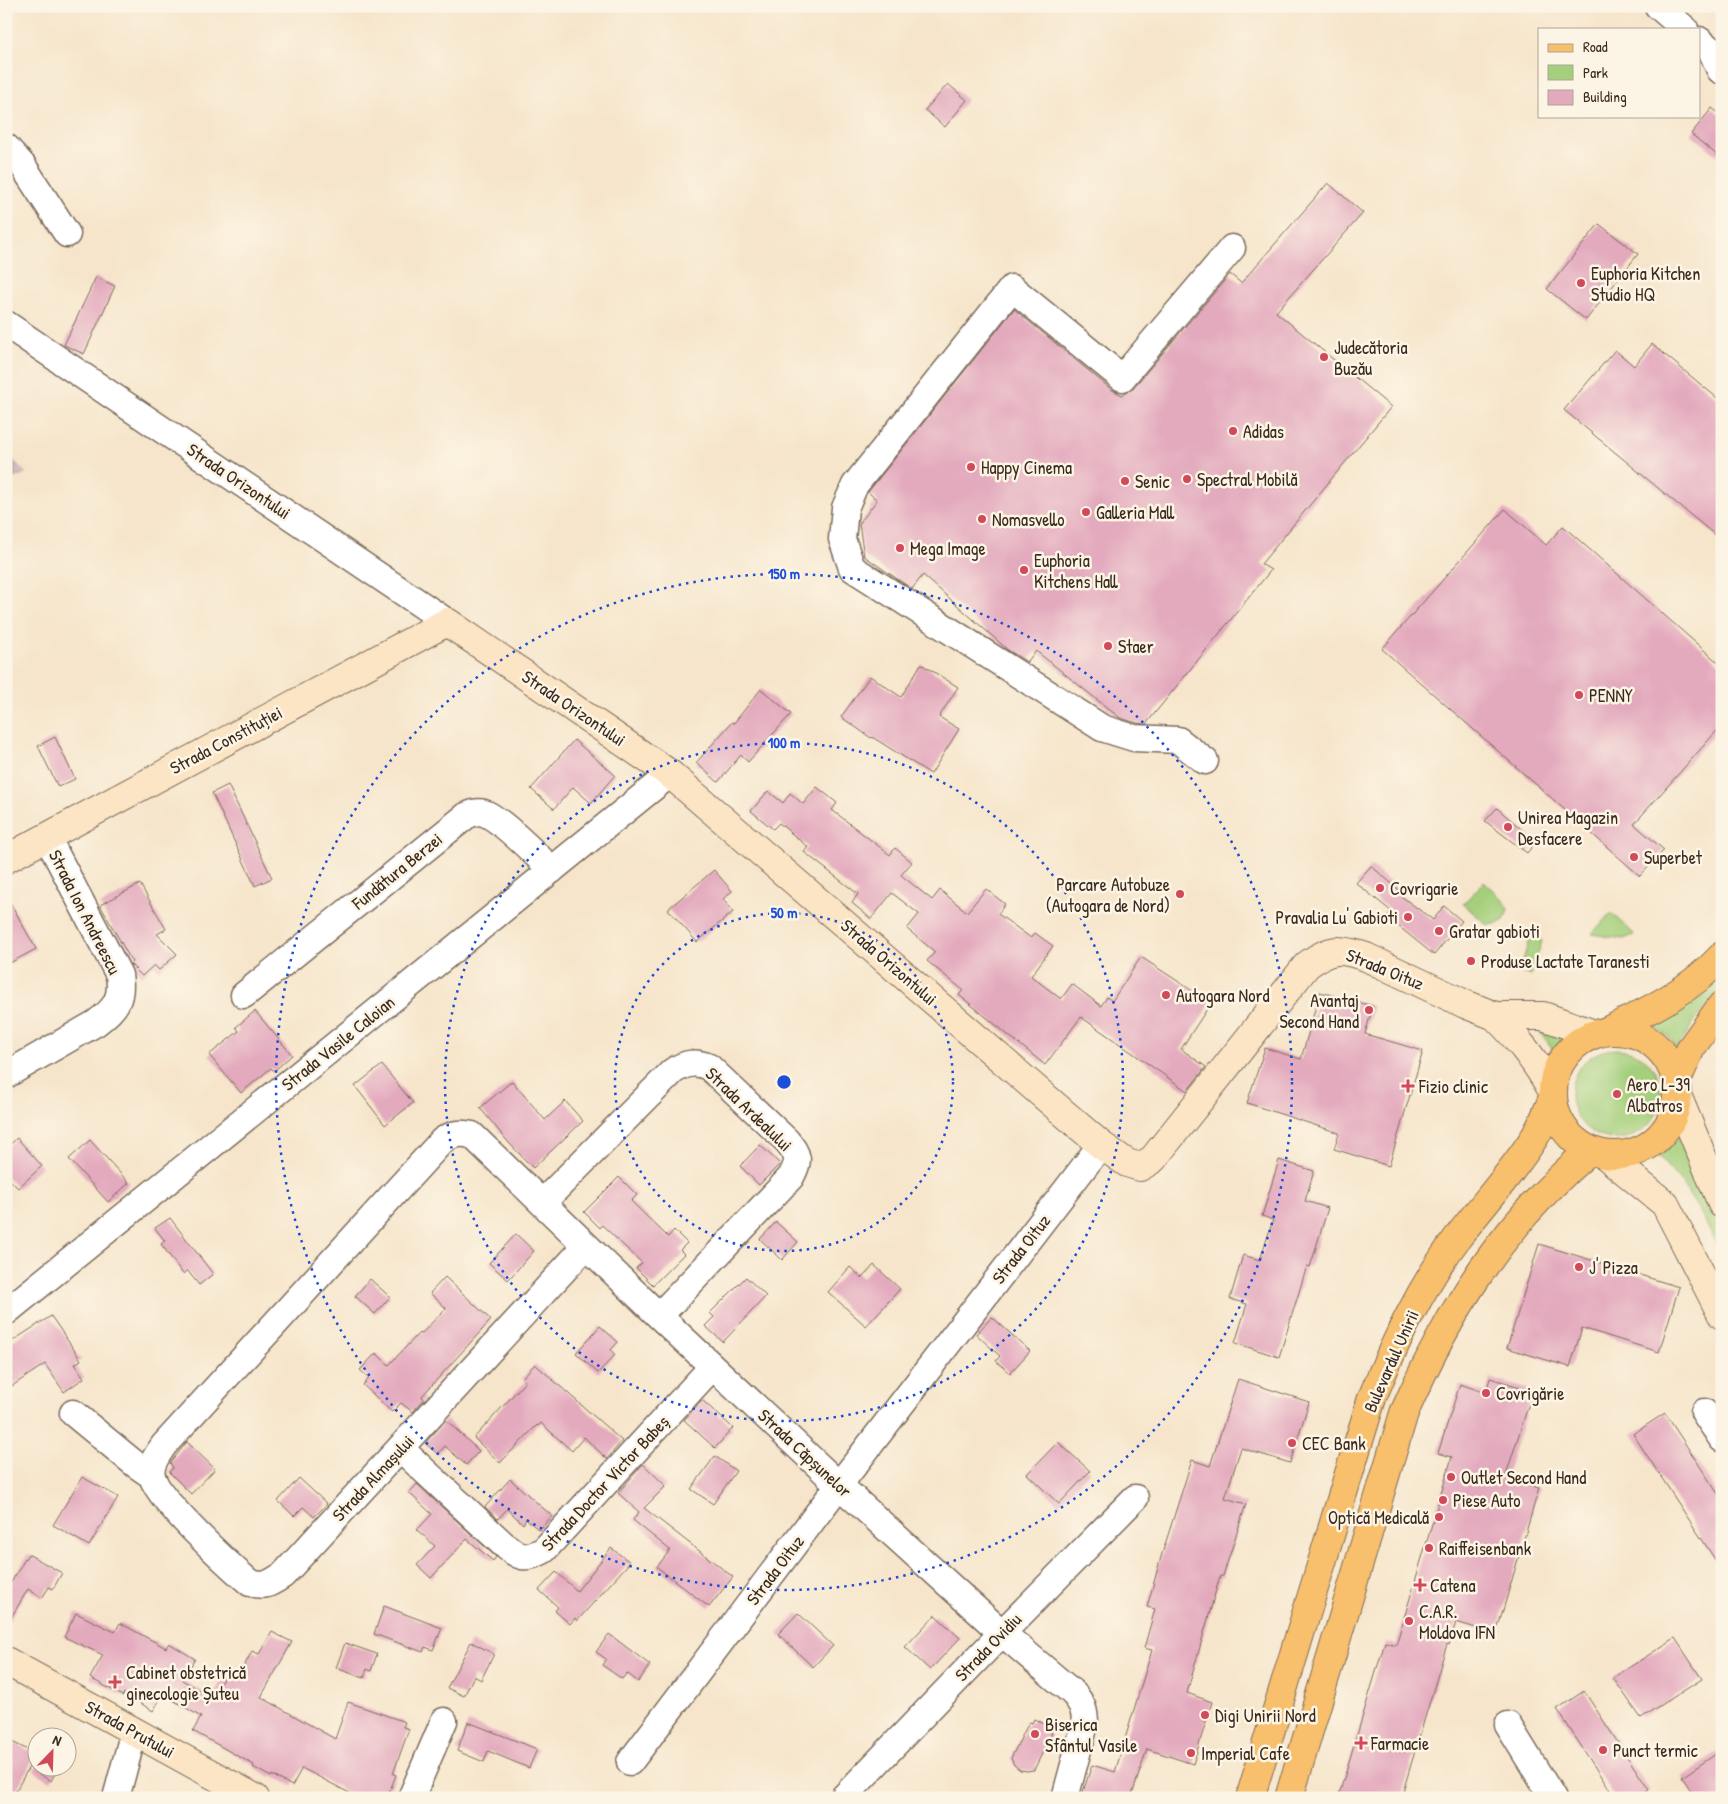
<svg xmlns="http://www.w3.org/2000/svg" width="1728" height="1804" font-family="'Patrick Hand',sans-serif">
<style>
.industrial{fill:url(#industrial-grid)}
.green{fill:#a4cf7c;stroke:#707c4d}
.building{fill:#e3a9bd}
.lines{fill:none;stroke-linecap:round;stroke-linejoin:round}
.street-casing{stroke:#7c6b5b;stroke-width:29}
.secondary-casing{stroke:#7c6b5b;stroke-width:30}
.primary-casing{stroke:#7c6b5b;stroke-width:30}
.street{stroke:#fff;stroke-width:26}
.secondary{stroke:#fce5c4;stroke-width:28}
.primary{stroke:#f8bf6c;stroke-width:28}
.ring{fill:none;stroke:#1d4ed8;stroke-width:2.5;stroke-dasharray:2.5 5}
.poi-dot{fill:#d1495b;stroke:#fcf5e5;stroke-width:2}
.labels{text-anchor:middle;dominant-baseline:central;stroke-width:5;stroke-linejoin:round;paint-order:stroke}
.poi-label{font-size:18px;fill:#3b2a1e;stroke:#fcf5e5;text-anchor:start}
.street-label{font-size:18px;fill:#3b2a1e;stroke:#fcf5e5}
.centre{fill:#1d4ed8;stroke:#fcf5e5;stroke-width:2.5}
.ring-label{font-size:15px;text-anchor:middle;font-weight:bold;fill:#1d4ed8;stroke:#fcf5e5;stroke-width:5;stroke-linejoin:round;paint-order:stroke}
</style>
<defs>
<pattern id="industrial-grid" width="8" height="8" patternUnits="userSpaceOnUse" patternTransform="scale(1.25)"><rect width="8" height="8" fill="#d2bec2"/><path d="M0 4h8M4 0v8" fill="none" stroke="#b5a3a6"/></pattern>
</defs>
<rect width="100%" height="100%" fill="#fcf5e5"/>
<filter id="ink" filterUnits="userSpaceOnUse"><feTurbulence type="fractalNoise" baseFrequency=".02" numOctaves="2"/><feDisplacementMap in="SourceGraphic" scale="10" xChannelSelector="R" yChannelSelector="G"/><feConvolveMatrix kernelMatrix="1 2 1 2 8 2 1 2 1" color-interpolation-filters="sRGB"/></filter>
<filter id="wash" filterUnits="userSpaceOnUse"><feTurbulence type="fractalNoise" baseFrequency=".0096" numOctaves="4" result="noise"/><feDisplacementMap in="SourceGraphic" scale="20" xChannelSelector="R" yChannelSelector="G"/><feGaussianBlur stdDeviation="1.12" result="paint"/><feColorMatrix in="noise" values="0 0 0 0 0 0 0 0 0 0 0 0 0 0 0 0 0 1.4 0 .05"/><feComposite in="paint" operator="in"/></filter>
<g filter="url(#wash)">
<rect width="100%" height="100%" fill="#f6e5cb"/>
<path class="industrial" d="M 6,452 L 26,473 L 6,483 Z"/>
<path class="green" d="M 1484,882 C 1493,891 1504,898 1508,910 L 1504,920 L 1499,923 L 1488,925 L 1463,904 Z
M 1611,913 L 1633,933 L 1634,935 L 1623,939 L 1592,934 Z
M 1533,938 L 1539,938 L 1542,941 L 1531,975 L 1520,971 L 1529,940 Z
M 1722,970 L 1722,988 L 1697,1017 L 1677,1049 L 1669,1037 L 1648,1024 Z
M 1538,1028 L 1569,1032 C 1568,1041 1562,1044 1557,1052 L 1554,1052 Z
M1571 1094a45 45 0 1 1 90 0a45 45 0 1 1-90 0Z
M 1681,1134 L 1698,1180 L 1722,1226 L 1722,1256 L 1702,1215 L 1683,1185 L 1657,1154 L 1671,1146 Z"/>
<g id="blocks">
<path class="building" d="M 948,84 L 967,100 L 945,127 L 925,110 Z
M 1712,108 L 1722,116 L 1722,159 L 1691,134 Z
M 1328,183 L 1363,213 L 1276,312 L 1391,407 L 1261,564 L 1271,570 L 1146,724 L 1137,723 L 1120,718 L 1036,651 L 1027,662 L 1008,650 L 923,575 L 912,589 L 864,556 L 859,524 L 877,500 L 868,492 L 1014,309 L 1112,390 L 1122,395 L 1133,388 L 1230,274 L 1241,283 Z
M 1599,224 L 1638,254 L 1586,320 L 1547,289 Z
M 96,277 L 115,286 L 84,354 L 64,345 Z
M 1652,344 L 1722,402 L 1722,541 L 1564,410 L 1615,350 L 1634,366 Z
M 1505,509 L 1546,545 L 1563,526 L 1722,666 L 1722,725 L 1634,824 L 1664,850 L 1640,876 L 1382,649 Z
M 921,664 L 958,687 L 939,717 L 959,729 L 931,774 L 872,737 L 871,738 L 841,717 L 870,676 L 901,697 Z
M 761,689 L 791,714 L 748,762 L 741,755 L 718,782 L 696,763 L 732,722 L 734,723 Z
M 55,737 L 75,779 L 58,787 L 38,746 Z
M 574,740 L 615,775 L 591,803 L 573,787 L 554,809 L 531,789 Z
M 228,785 L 272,878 L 255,886 L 212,793 Z
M 817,787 L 837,803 L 832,810 L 890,855 L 895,848 L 912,862 L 901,875 L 932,900 L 940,890 L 967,912 L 986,889 L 1005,904 L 998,914 L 1031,938 L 1035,933 L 1053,946 L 1031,976 L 1061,999 L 1072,984 L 1101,1006 L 1107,997 L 1112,1001 L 1141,957 L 1211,1003 L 1181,1049 L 1206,1067 L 1187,1091 L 1081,1017 L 1045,1065 L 959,995 L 963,990 L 927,961 L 935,952 L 907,929 L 919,914 L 892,893 L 871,919 L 852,903 L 858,894 L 804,852 L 808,847 L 779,823 L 773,829 L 751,811 L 768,791 L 783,803 L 790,793 L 803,804 Z
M 1497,808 L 1536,842 L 1527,853 L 1485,821 Z
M 1371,866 L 1403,893 L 1401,896 L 1433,920 L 1444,906 L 1462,921 L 1434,955 L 1387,917 L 1391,911 L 1356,883 Z
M 714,870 L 732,891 L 723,899 L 733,912 L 697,942 L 668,909 Z
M 140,884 L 166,929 L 157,934 L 177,954 L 159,970 L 154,965 L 142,976 L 130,964 L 132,962 L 100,905 Z
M 6,895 L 36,949 L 6,965 Z
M 1320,992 L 1373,1006 L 1365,1034 L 1423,1051 L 1389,1166 L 1334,1149 L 1339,1133 L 1247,1103 L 1265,1048 L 1301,1059 Z
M 255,1011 L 292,1055 L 274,1071 L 271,1068 L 241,1093 L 209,1055 L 239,1031 L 236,1027 Z
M 382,1065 L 413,1103 L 385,1125 L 355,1086 Z
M 512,1081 L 545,1120 L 565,1101 L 583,1121 L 533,1168 L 509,1143 L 480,1108 Z
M 17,1138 L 42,1166 L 18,1188 L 6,1176 L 6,1148 Z
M 90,1140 L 129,1183 L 108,1202 L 69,1159 Z
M 760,1145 L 780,1164 L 759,1185 L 740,1166 Z
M 1279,1160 L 1314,1171 L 1305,1201 L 1328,1208 L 1310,1267 L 1307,1266 L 1279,1357 L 1235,1343 L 1247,1304 L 1230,1299 L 1243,1255 L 1260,1260 L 1273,1220 L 1262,1216 Z
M 619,1177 L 637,1195 L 631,1201 L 668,1237 L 674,1230 L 687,1243 L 680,1250 L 684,1254 L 653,1285 L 636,1268 L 642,1263 L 602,1225 L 600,1228 L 584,1212 Z
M 170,1218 L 213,1274 L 199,1285 L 187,1270 L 183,1274 L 161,1244 L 165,1241 L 155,1228 Z
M 776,1222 L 798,1242 L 782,1260 L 760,1239 Z
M 516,1234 L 534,1251 L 508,1280 L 489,1263 Z
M 1539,1244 L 1679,1287 L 1659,1352 L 1582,1328 L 1570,1367 L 1507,1348 Z
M 874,1265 L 900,1289 L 866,1326 L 828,1292 L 850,1267 L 862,1278 Z
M 445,1277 L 491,1320 L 422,1396 L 424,1399 L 413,1412 L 401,1403 L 392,1412 L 363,1385 L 369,1378 L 360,1370 L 376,1353 L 389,1365 L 419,1333 L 421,1334 L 446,1308 L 430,1293 Z
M 746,1277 L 766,1296 L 723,1342 L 705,1326 L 714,1317 L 710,1313 Z
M 370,1279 L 390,1297 L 375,1314 L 355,1296 Z
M 51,1316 L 81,1360 L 75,1364 L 84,1378 L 64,1392 L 45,1364 L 6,1390 L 6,1345 Z
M 992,1317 L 1030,1351 L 1010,1373 L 996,1361 L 1000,1356 L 976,1334 Z
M 600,1326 L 618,1342 L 611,1350 L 615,1355 L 598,1373 L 576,1353 Z
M 535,1364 L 622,1441 L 607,1459 L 584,1437 L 572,1451 L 541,1423 L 538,1426 L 537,1425 L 500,1463 L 474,1438 L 525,1382 L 522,1378 Z
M 1490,1378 L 1533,1391 L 1505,1478 L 1539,1488 L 1496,1634 L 1456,1622 L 1449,1645 L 1447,1644 L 1401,1798 L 1338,1798 L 1385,1642 L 1396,1645 L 1452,1457 L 1438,1453 L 1460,1384 L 1486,1393 Z
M 1238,1379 L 1309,1402 L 1290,1463 L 1241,1448 L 1225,1498 L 1246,1504 L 1223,1576 L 1220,1576 L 1187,1693 L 1212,1702 L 1193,1764 L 1147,1749 L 1131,1798 L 1081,1798 L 1092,1765 L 1115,1772 L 1152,1650 L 1144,1648 L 1155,1609 L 1147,1607 L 1161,1557 L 1192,1460 L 1210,1466 Z
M 702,1400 L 733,1428 L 715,1448 L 684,1420 Z
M 1665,1413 L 1722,1500 L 1722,1570 L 1633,1434 Z
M 446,1420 L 479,1451 L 466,1465 L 445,1446 L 438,1454 L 425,1443 Z
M 187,1442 L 215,1469 L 191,1494 L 169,1472 L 173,1468 L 170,1463 Z
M 1058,1442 L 1090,1471 L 1059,1504 L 1027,1474 Z
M 715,1456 L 736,1471 L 713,1504 L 691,1489 Z
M 643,1464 L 666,1486 L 644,1508 L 733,1577 L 709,1607 L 657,1567 L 670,1550 L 633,1520 L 639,1512 L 618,1493 Z
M 82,1477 L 118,1497 L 89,1546 L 53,1525 Z
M 299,1478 L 327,1504 L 314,1517 L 303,1507 L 294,1516 L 278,1501 Z
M 510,1479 L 552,1516 L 539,1530 L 526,1519 L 523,1524 L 507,1509 L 498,1519 L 485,1507 Z
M 417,1484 L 496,1557 L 493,1561 L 467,1539 L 431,1578 L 417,1565 L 435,1546 L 417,1530 L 432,1514 L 409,1493 Z
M 611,1548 L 630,1562 L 577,1621 L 575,1618 L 570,1624 L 555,1611 L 558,1607 L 539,1590 L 556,1572 L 577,1591 Z
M 28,1554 L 62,1573 L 53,1589 L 49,1587 L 42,1598 L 28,1589 L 6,1626 L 6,1591 Z
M 384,1606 L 442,1628 L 433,1650 L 425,1647 L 423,1652 L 374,1634 Z
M 76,1613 L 115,1632 L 120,1623 L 166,1648 L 169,1643 L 195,1659 L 182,1680 L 212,1697 L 228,1670 L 239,1676 L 252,1651 L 259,1654 L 272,1632 L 292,1642 L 261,1697 L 335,1739 L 348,1702 L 405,1722 L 403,1727 L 409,1729 L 393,1774 L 396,1775 L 387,1798 L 359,1798 L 302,1768 L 292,1786 L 272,1775 L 271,1777 L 253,1767 L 254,1765 L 193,1731 L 201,1717 L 163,1694 L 153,1711 L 124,1693 L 123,1696 L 90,1678 L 103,1655 L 64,1637 Z
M 798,1613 L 833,1646 L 813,1667 L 778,1634 Z
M 935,1615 L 960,1638 L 930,1670 L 905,1647 Z
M 609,1634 L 650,1665 L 638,1682 L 627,1673 L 622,1679 L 602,1665 L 606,1659 L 596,1652 Z
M 1675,1638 L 1702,1679 L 1641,1718 L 1613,1678 Z
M 471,1642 L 494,1654 L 481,1680 L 474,1676 L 464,1696 L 447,1688 Z
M 345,1643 L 377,1654 L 371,1671 L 367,1669 L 364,1678 L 336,1668 Z
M 1584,1691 L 1649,1790 L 1637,1798 L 1615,1798 L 1557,1709 Z
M 1034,1719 L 1051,1727 L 1049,1731 L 1052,1733 L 1034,1770 L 1027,1771 L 1020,1770 L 1014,1765 L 1011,1758 L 1029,1722 L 1032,1723 Z
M 468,1722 L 537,1749 L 529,1768 L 488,1751 L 484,1762 L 457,1751 Z
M 6,1739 L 36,1754 L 12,1798 L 6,1798 Z
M 1722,1750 L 1722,1798 L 1696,1798 L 1682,1777 Z
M 38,1765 L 38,1766 L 59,1766 L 51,1781 L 34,1771 Z"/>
</g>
</g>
<g filter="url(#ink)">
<use href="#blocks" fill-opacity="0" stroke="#7c6b5b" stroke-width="1"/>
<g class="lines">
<g class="street-casing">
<path id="street" d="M 1658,6 L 1685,29
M 1699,40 L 1711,50 L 1720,70
M 6,147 L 23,166 L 67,234
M 6,324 L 447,622
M 1205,761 L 1178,740 L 1134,738 L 1102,728 L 852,568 L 842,539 L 845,508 L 855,485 L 1012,288 L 1122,378 L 1232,248
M 244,995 L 466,816 C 472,813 477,811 484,813 C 500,818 538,857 552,870
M 6,1075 L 96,1023 C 115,1009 123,999 119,975 L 47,837
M 542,1203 L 673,1071 C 686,1063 695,1061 709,1067 L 787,1141 C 799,1156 800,1160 791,1177 L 659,1316
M 586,1246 L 283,1575 C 269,1584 266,1587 250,1583 C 229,1565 157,1499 152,1476 C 149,1464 158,1454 164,1445 L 442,1141 C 452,1134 459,1132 472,1135 L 659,1316 L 839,1485 L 1002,1633 L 1073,1693 C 1082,1703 1085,1710 1085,1724 L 1065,1798
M 6,1312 L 670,774
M 1704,1412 L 1722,1439
M 73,1413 L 135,1464 L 151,1475
M 400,1448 L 503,1544 C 519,1557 524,1561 544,1550 L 712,1367
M 1508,1725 L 1553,1798
M 630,1762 L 839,1485 L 1101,1145
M 116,1798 L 134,1731
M 411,1798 L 444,1721
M 843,1798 L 1002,1633 L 1135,1498"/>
</g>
<g class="secondary-casing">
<path id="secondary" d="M 6,859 L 447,622 L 670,774 L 1101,1145 L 1127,1163 L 1140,1167 L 1153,1159 L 1307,965 C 1330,948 1339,948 1366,957 L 1465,1004 L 1495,1016 L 1543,1016 L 1594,1034
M 1495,1016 C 1520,1041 1534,1059 1552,1090
M 1677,1095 L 1722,1204
M 1605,1155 L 1665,1204 L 1722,1315
M 6,1661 L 255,1798"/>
</g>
<g class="primary-casing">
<path id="primary" d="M 1607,1031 C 1648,1011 1690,991 1722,956
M1553 1093a62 62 0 1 1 124 0a62 62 0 1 1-124 0Z
M 1676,1082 L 1691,1048 L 1722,1005
M 1250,1798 L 1372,1398 C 1395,1342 1421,1286 1458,1237 C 1483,1204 1512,1173 1534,1138 C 1542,1126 1547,1112 1552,1100
M 1289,1798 L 1404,1413 C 1450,1308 1502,1226 1590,1150"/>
</g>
<use href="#street" class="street"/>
<use href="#secondary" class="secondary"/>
<use href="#primary" class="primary"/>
</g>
</g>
<g class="ring">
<circle cx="784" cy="1082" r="169"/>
<circle cx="784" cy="1082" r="339"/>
<circle cx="784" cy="1082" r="508"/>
</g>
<g class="poi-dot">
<circle cx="1581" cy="283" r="5"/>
<circle cx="1324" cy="357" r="5"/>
<circle cx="1233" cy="431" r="5"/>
<circle cx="971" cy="467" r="5"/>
<circle cx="1187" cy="479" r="5"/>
<circle cx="1125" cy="481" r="5"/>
<circle cx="1086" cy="512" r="5"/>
<circle cx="982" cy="519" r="5"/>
<circle cx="900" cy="548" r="5"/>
<circle cx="1024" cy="570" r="5"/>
<circle cx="1108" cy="646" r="5"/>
<circle cx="1579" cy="695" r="5"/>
<circle cx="1508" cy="827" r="5"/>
<circle cx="1634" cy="857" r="5"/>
<circle cx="1380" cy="888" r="5"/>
<circle cx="1180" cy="894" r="5"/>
<circle cx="1408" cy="917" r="5"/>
<circle cx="1439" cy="931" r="5"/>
<circle cx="1471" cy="961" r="5"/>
<circle cx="1166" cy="995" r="5"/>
<circle cx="1369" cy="1010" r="5"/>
<path d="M1405.5 1078.5h5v5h5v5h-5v5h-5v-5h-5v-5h5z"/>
<circle cx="1617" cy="1094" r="5"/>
<circle cx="1579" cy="1267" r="5"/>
<circle cx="1486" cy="1393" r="5"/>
<circle cx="1292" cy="1443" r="5"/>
<circle cx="1451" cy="1477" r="5"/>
<circle cx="1443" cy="1500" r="5"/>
<circle cx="1439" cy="1517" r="5"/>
<circle cx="1429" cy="1548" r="5"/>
<path d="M1417.5 1577.5h5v5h5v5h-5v5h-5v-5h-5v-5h5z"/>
<circle cx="1409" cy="1621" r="5"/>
<path d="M112.5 1674.5h5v5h5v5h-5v5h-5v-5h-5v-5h5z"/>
<circle cx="1205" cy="1715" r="5"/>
<circle cx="1035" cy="1734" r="5"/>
<path d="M1358.5 1735.5h5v5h5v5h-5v5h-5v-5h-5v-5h5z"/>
<circle cx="1603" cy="1750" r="5"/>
<circle cx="1191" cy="1753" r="5"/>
</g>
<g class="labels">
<g class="poi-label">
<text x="1591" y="273">Euphoria Kitchen<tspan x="1591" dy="21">Studio HQ</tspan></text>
<text x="1334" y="347">Judecătoria<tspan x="1334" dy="21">Buzău</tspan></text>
<text x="1243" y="431">Adidas</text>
<text x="981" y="467">Happy Cinema</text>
<text x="1197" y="479">Spectral Mobilă</text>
<text x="1135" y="481">Senic</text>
<text x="1096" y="512">Galleria Mall</text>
<text x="992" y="519">Nomasvello</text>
<text x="910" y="548">Mega Image</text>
<text x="1034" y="560">Euphoria<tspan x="1034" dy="21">Kitchens Hall</tspan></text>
<text x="1118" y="646">Staer</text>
<text x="1589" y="695">PENNY</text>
<text x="1518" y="817">Unirea Magazin<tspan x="1518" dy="21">Desfacere</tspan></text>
<text x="1644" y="857">Superbet</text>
<text x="1170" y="884" text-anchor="end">Parcare Autobuze<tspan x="1170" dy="21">(Autogara de Nord)</tspan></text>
<text x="1390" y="888">Covrigarie</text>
<text x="1398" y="917" text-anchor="end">Pravalia Lu' Gabioti</text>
<text x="1449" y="931">Gratar gabioti</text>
<text x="1481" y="961">Produse Lactate Taranesti</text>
<text x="1176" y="995">Autogara Nord</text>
<text x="1359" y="1000" text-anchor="end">Avantaj<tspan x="1359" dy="21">Second Hand</tspan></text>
<text x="1627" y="1084">Aero L-39<tspan x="1627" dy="21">Albatros</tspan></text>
<text x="1419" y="1086">Fizio clinic</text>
<text x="1589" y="1267">J' Pizza</text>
<text x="1496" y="1393">Covrigărie</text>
<text x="1302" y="1443">CEC Bank</text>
<text x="1461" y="1477">Outlet Second Hand</text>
<text x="1453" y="1500">Piese Auto</text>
<text x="1429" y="1517" text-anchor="end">Optică Medicală</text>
<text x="1439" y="1548">Raiffeisenbank</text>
<text x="1430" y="1585">Catena</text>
<text x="1419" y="1611">C.A.R.<tspan x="1419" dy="21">Moldova IFN</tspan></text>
<text x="126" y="1672">Cabinet obstetrică<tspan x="126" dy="21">ginecologie Șuteu</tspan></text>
<text x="1215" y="1715">Digi Unirii Nord</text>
<text x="1045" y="1724">Biserica<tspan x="1045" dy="21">Sfântul Vasile</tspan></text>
<text x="1371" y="1743">Farmacie</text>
<text x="1613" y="1750">Punct termic</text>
<text x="1201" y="1753">Imperial Cafe</text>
</g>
<g class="street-label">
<text transform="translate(239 481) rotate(34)">Strada Orizontului</text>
<text transform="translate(574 708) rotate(34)">Strada Orizontului</text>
<text transform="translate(226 740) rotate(-28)">Strada Constituției</text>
<text transform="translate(397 871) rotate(-39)">Fundătura Berzei</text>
<text transform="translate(85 912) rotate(63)">Strada Ion Andreescu</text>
<text transform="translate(889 962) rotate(41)">Strada Orizontului</text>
<text transform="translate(1385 969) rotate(22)">Strada Oituz</text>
<text transform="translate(338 1043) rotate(-39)">Strada Vasile Caloian</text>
<text transform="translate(749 1109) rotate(44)">Strada Ardealului</text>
<text transform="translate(1021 1249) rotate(-52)">Strada Oituz</text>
<text transform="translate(1391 1361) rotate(-66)">Bulevardul Unirii</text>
<text transform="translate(805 1453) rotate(43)">Strada Căpșunelor</text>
<text transform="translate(373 1478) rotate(-47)">Strada Almașului</text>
<text transform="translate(605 1483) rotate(-47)">Strada Doctor Victor Babeș</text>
<text transform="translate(775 1570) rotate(-53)">Strada Oituz</text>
<text transform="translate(988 1647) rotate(-46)">Strada Ovidiu</text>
<text transform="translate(130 1729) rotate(29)">Strada Prutului</text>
</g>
</g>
<circle cx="784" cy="1082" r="8" class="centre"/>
<g class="ring-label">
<text x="784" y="579">150 m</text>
<text x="784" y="748">100 m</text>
<text x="784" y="918">50 m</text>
</g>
<rect width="1728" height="1804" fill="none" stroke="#fcf5e5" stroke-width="25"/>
<rect x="1538" y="28" width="162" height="90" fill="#fcf5e5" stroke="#afa495"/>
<rect x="1548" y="44" width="25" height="8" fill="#f8bf6c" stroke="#afa495"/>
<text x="1583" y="52" font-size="15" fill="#3b2a1e">Road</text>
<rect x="1548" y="65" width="25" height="15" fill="#a4cf7c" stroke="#afa495"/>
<text x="1583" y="78" font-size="15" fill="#3b2a1e">Park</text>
<rect x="1548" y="90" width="25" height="15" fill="#e3a9bd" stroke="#afa495"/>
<text x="1583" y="102" font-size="15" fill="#3b2a1e">Building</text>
<g transform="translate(52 1752) rotate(23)"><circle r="24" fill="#fcf5e5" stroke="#afa495"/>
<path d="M0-4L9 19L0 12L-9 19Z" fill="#d1495b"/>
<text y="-8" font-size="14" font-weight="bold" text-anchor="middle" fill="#3b2a1e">N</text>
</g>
</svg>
